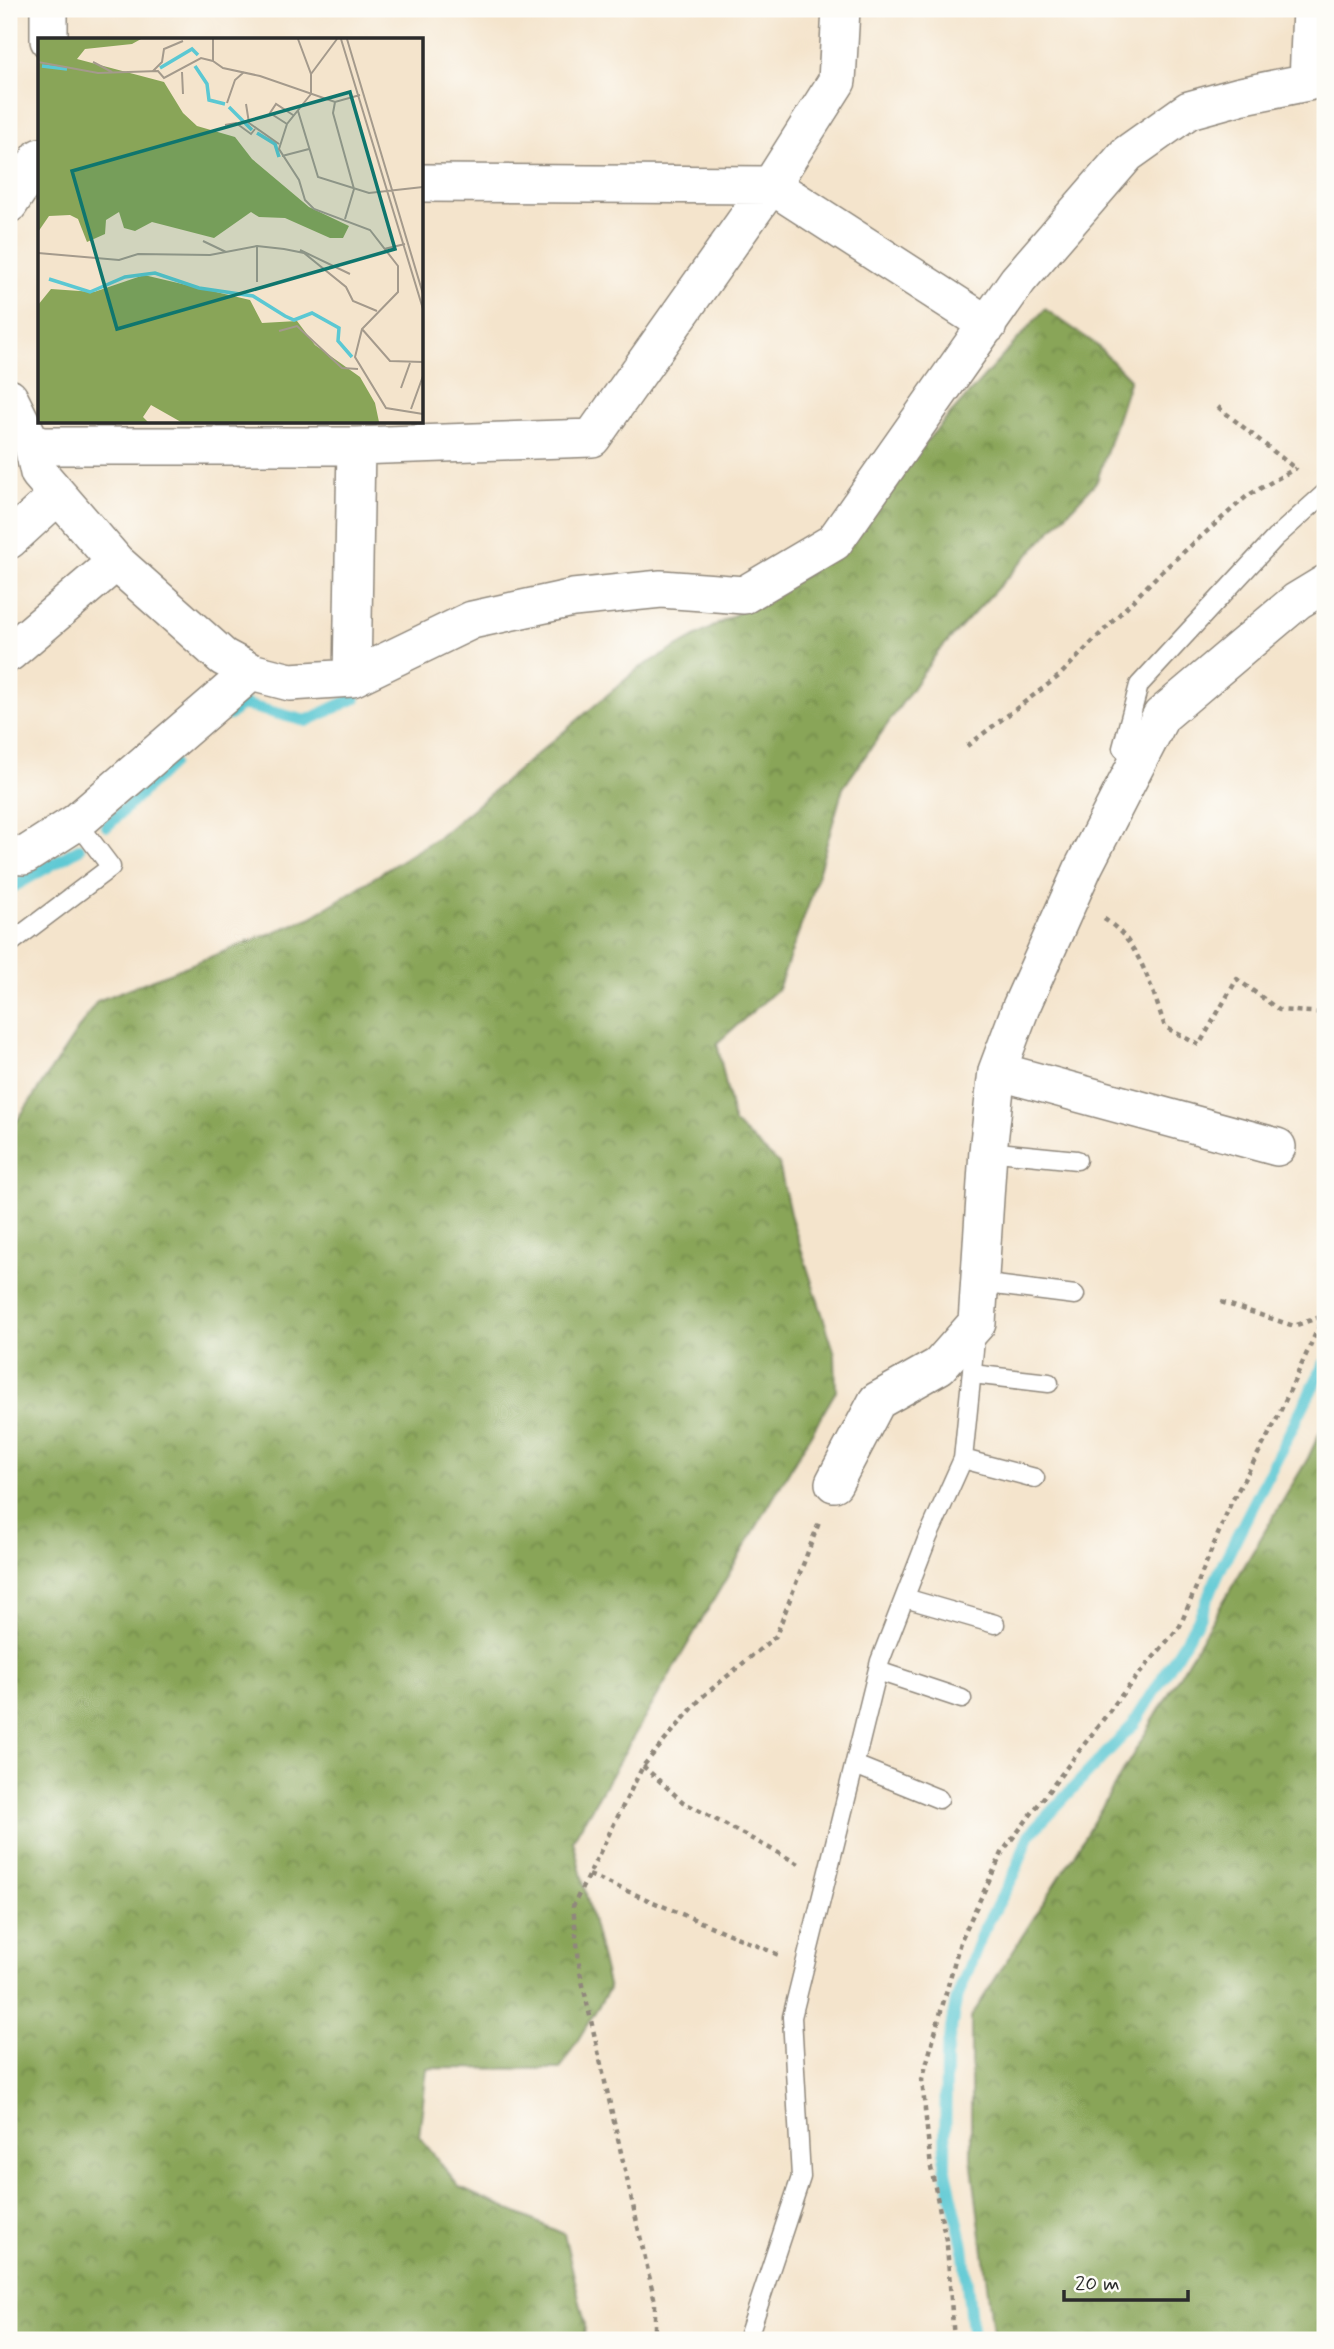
<svg xmlns="http://www.w3.org/2000/svg" width="1334" height="2349" font-family="Mynerve,sans-serif">
<style>
.forest{fill:url(#forest-crowns);stroke:#5a6842;stroke-width:2}
.lines{fill:none;stroke-linecap:round;stroke-linejoin:round}
.stream{stroke:#5bc8d3;stroke-width:12}
.service-casing{stroke:#90887c;stroke-width:21}
.minor-casing{stroke:#90887c;stroke-width:40}
.path{stroke:#90887c;stroke-width:4.5;stroke-dasharray:5 5;stroke-linecap:butt}
.service{stroke:#fff;stroke-width:18}
.minor{stroke:#fff;stroke-width:37}
.inset-river{fill:none;stroke:#5bc8d3;stroke-width:3.5}
.inset-road{fill:none;stroke:#a49a8c;stroke-width:2}
.view{fill:#0f766e;fill-opacity:0.15;stroke:#0f766e;stroke-width:3.5}
.inset-edge{fill:none;stroke:#2b2b2b;stroke-width:3.5}
</style>
<defs>
<pattern id="forest-crowns" width="20" height="18" patternUnits="userSpaceOnUse" patternTransform="scale(1.75)"><rect width="20" height="18" fill="#89a558"/><path d="M2 6a3 3 0 1 1 6 0M12 15a3 3 0 1 1 6 0" fill="none" stroke="#708749"/></pattern>
</defs>
<rect width="100%" height="100%" fill="#fdfcf7"/>
<filter id="ink" filterUnits="userSpaceOnUse"><feTurbulence type="fractalNoise" baseFrequency=".0143" numOctaves="2"/><feDisplacementMap in="SourceGraphic" scale="14" xChannelSelector="R" yChannelSelector="G"/><feConvolveMatrix kernelMatrix="1 2 1 2 8 2 1 2 1" color-interpolation-filters="sRGB"/></filter>
<filter id="wash" filterUnits="userSpaceOnUse"><feTurbulence type="fractalNoise" baseFrequency=".00686" numOctaves="4" result="noise"/><feDisplacementMap in="SourceGraphic" scale="28" xChannelSelector="R" yChannelSelector="G"/><feGaussianBlur stdDeviation="1.57" result="paint"/><feColorMatrix in="noise" values="0 0 0 0 0 0 0 0 0 0 0 0 0 0 0 0 0 1.4 0 .05"/><feComposite in="paint" operator="in"/></filter>
<g filter="url(#wash)">
<rect width="100%" height="100%" fill="#f4e4cc"/>
<path class="forest" d="M 1045,309 L 1094,343 L 1130,379 L 1097,481 L 937,653 L 843,788 L 811,898 L 778,989 L 717,1043 L 734,1123 L 779,1164 L 790,1214 L 835,1354 L 836,1391 L 573,1840 L 609,1989 L 560,2069 L 427,2068 L 419,2136 L 460,2188 L 564,2234 L 585,2323 L 584,2340 L 9,2340 L 9,1133 L 97,1001 L 310,918 L 440,836 L 638,669 L 807,574 Z
M 1325,1421 L 1325,2340 L 994,2340 L 971,2157 L 971,2017 L 1073,1856 L 1308,1458 Z"/>
<g class="lines">
<path class="stream" d="M 229,715 L 241,704 L 306,721 L 355,698
M 107,826 L 172,763
M 9,889 L 79,849
M 973,2340 L 963,2246 L 945,2166 L 946,2057 L 956,2001 L 983,1931 L 1014,1875 L 1029,1835 L 1133,1725 L 1175,1658 L 1199,1618 L 1221,1568 L 1325,1363"/>
</g>
</g>
<g filter="url(#ink)">
<g class="lines">
<g class="service-casing">
<path id="service" d="M 1138,764 L 1122,748 L 1139,685 L 1275,538 L 1325,493
M 9,944 L 111,867 L 77,822
M 988,1151 L 1077,1160
M 979,1283 L 1075,1295
M 972,1374 L 1049,1383
M 963,1459 L 1035,1478
M 905,1598 L 995,1624
M 878,1671 L 962,1699
M 855,1765 L 939,1799
M 747,2340 L 801,2177 L 792,2017 L 880,1661 L 928,1537 L 963,1459 L 976,1330"/>
</g>
<g class="minor-casing">
<path id="minor" d="M 49,9 L 49,40
M 1308,82 L 1311,9
M 422,183 L 771,185 L 988,325
M 9,204 L 40,157
M 9,398 L 33,446 L 39,473 L 116,562 L 223,657 L 251,672 L 290,682 L 352,678 L 472,620 L 573,598 L 661,589 L 744,595 L 834,542 L 1018,280 L 1127,154 L 1189,110 L 1240,96 L 1308,82 L 1325,73
M 33,446 L 356,446 L 592,438 L 771,185 L 837,81 L 841,9
M 9,540 L 57,496
M 9,653 L 116,562
M 352,678 L 356,446
M 9,855 L 24,856 L 77,822 L 251,672
M 997,1071 L 1277,1147
M 834,1483 L 877,1401 L 939,1366 L 977,1323 L 988,1151 L 997,1071 L 1021,1007 L 1084,866 L 1161,716 L 1297,601 L 1325,584"/>
</g>
<path class="path" d="M 1218,407 L 1297,470
M 967,746 L 1059,676 L 1161,572 L 1247,496 L 1296,468
M 1104,919 C 1139,940 1152,989 1165,1027 L 1199,1045 L 1237,979 L 1279,1010 L 1325,1013
M 1221,1302 L 1294,1326 L 1323,1316
M 643,1766 L 683,1802 L 799,1864
M 589,1875 L 779,1955
M 655,2329 L 655,2302 L 580,1972 L 573,1906 L 643,1766 L 702,1697 L 776,1636 L 820,1520
M 954,2340 L 947,2245 L 931,2168 L 922,2080 L 960,1942 L 1003,1851 L 1124,1692 L 1180,1626 L 1231,1503 L 1275,1423 L 1325,1313"/>
<use href="#service" class="service"/>
<use href="#minor" class="minor"/>
</g>
</g>
<g transform="translate(38 38)">
<rect width="385" height="385" fill="#f4e4cc"/>
<path d="M 0,1 L 103,1 L 94,6 L 47,11 L 39,21 L 126,44 L 145,75 L 159,88 L 197,99 L 214,121 L 271,169 L 311,188 L 305,200 L 292,200 L 247,180 L 221,179 L 213,174 L 176,200 L 114,184 L 97,193 L 86,190 L 81,174 L 68,182 L 67,196 L 49,204 L 40,181 L 32,177 L 11,178 L 0,194 ZM 106,237 L 212,262 L 224,285 L 259,283 L 277,307 L 322,339 L 337,365 L 341,384 L 143,384 L 113,367 L 105,379 L 110,384 L 0,384 L 0,267 L 13,251 L 56,254 Z" fill="#89a558"/>
<path class="inset-river" d="M 4,28 L 29,31M 157,28 L 169,46 L 171,62 L 187,66M 122,30 L 154,11 L 160,17M 191,69 L 214,92M 219,95 L 237,106 L 241,119M 11,241 L 52,254 L 87,239 L 117,235 L 161,250 L 215,258 L 247,278 L 256,282 L 274,275 L 301,290 L 300,303 L 314,319"/>
<path class="inset-road" d="M 175,1 L 175,23 L 185,30 L 222,38 L 297,64 L 322,57M 260,1 L 273,36 L 273,56 L 249,86 L 241,111 L 261,142 L 267,162 L 276,171 L 332,192 L 360,228 L 360,254 L 324,291 L 317,319 L 348,370 L 385,376M 303,1 L 385,271M 309,1 L 385,256M 0,24 L 60,35 L 120,33 L 126,40 L 163,20 L 175,23M 55,24 L 74,34M 115,33 L 124,24 L 126,11 L 145,3M 144,34 L 145,56M 273,36 L 299,1M 297,64 L 295,75 L 316,151 L 307,181M 189,65 L 197,42 L 206,34M 208,66 L 211,85 L 241,106M 260,73 L 280,139 L 331,155 L 385,149M 249,86 L 232,75 L 238,66 L 255,77M 187,87 L 198,85 L 213,96 L 217,91M 244,118 L 271,111M 165,203 L 188,214M 219,208 L 219,244M 346,211 L 367,206M 262,212 L 312,236M 0,215 L 81,222 L 100,216 L 172,217 L 219,208 L 246,211 L 266,215 L 308,249 L 315,263 L 339,273M 324,291 L 352,323 L 385,324M 241,293 L 259,288 L 304,330 L 320,331M 363,350 L 372,325M 373,371 L 385,338"/>
<path class="view" d="M 312,54 L 357,211 L 79,291 L 34,133 Z"/>
<rect width="385" height="385" class="inset-edge"/>
</g>
<rect width="1334" height="2349" fill="none" stroke="#fdfcf7" stroke-width="35"/>
<path d="M1064 2290v10h124v-10" fill="none" stroke="#2b2b2b" stroke-width="3.5"/>
<text x="1075" y="2290" font-size="21" fill="#2b2b2b" stroke="#fdfcf7" stroke-width="5" paint-order="stroke">20 m</text>
</svg>
